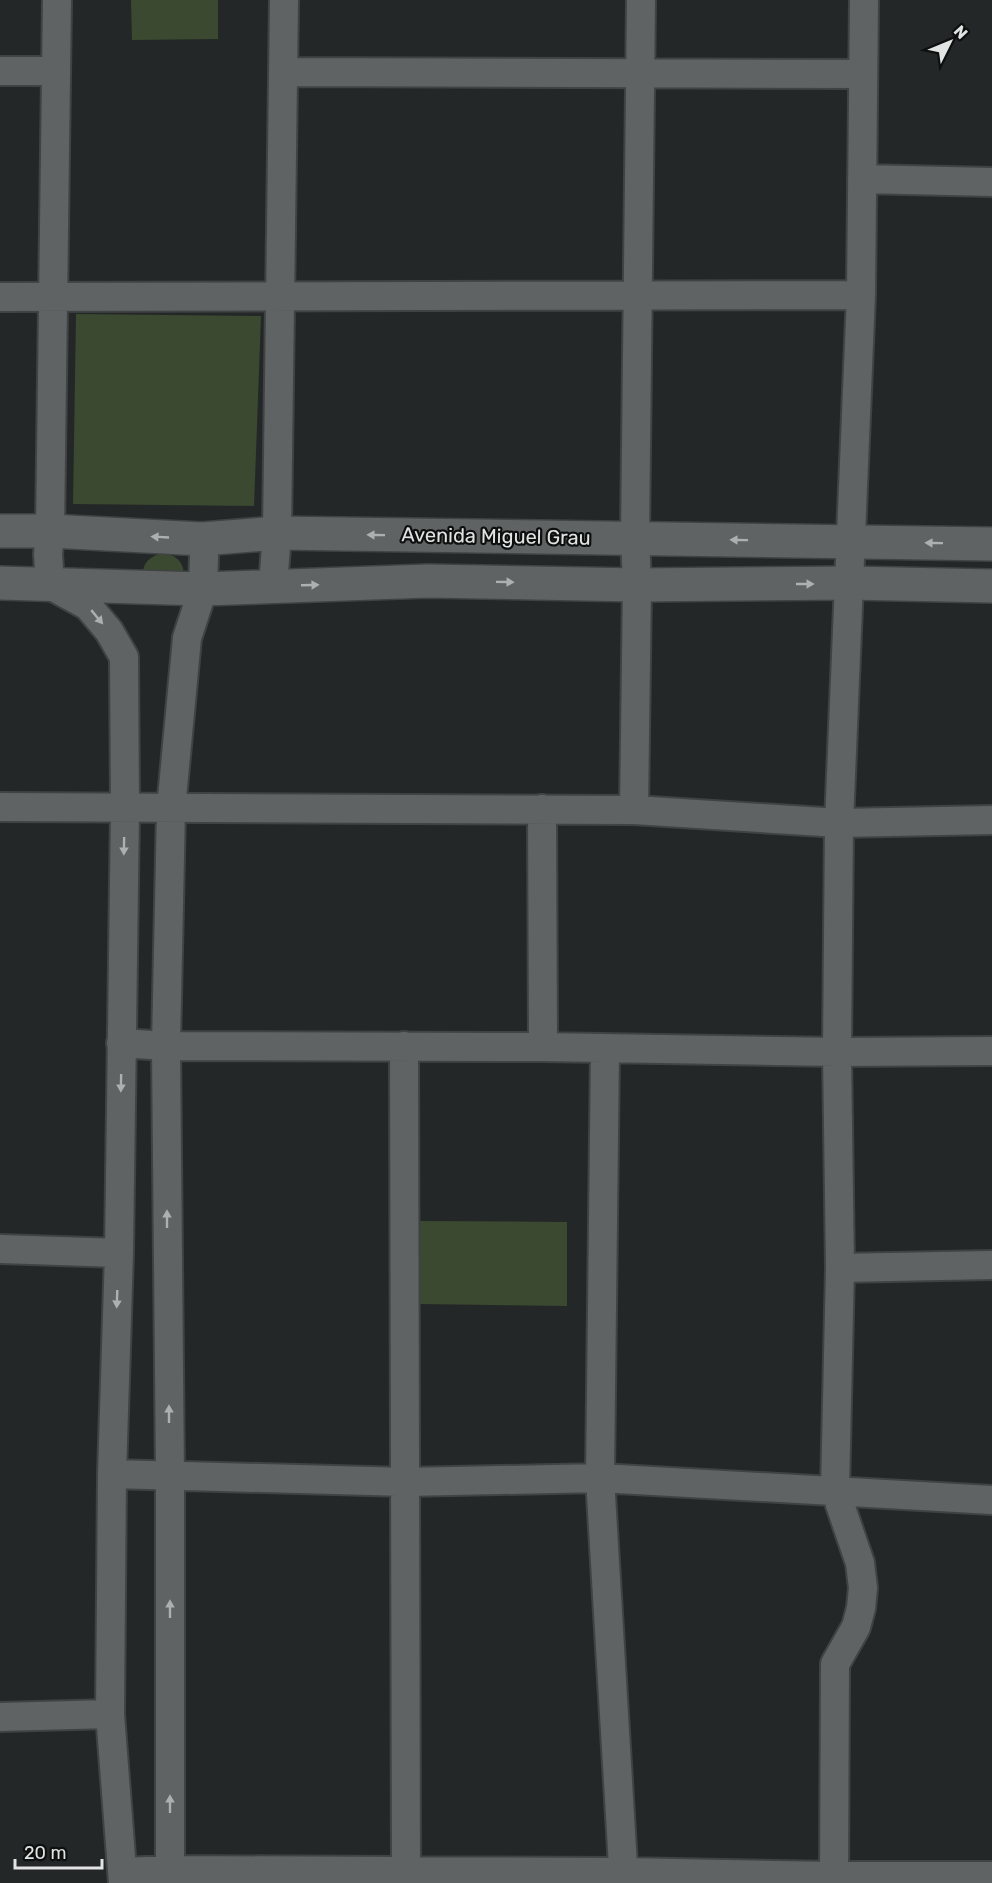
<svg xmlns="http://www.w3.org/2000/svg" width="992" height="1883" font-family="Rubik,sans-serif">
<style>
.green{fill:#3b4930}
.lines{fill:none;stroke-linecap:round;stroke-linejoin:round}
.street-casing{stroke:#404343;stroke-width:32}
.secondary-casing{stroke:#404343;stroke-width:36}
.street{stroke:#5f6363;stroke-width:28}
.secondary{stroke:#5f6363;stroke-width:33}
.oneway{fill:#aeb0b0}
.labels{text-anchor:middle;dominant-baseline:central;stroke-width:4.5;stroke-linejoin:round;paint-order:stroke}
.street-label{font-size:20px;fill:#e2e4e4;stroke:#0e1010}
</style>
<rect width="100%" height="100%" fill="#242727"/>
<path class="green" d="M 131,0 L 218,0 L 218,39 L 132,40 Z
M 76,314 L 261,316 L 254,506 L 73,504 Z
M 162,553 C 175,555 183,560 184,574 L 143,577 C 142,563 149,557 162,553 Z
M 418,1221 L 567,1222 L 567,1306 L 418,1304 Z"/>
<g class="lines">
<g class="street-casing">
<path id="street" d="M 57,0 L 50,531 L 48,554 L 50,585 L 88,606 L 109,631 L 124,657 L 125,809 L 119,1253 L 112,1474 L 110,1714 L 123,1883
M 0,71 L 56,71
M 283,72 L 863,74
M 862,179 L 992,182
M 0,297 L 861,295
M 273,586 L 277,533 L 284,0
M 0,807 L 634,810 L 839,823 L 992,820
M 542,809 L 543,1047
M 634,810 L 637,585 L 635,538 L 641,0
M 121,1043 L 166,1046 L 543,1047 L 837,1052 L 992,1051
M 404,1046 L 406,1883
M 605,1049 L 600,1478 L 624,1883
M 0,1249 L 119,1253
M 840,1268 L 992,1265
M 112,1474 L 406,1482 L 600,1478 L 992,1500
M 0,1717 L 110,1714
M 123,1872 L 170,1870 L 624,1872 L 834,1876 L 992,1876
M 170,1883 L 170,1477 L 166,1046 L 171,809 L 187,638 L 203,589 L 204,557 L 202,539
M 834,1883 L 835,1664 L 856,1627 L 861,1608 L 863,1588 L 860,1563 L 835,1490 L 840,1268 L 837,1052 L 839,823 L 861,295 L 864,0"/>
</g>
<g class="secondary-casing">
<path id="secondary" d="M 0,531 L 50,531 L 202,539 L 277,533 L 992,544
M 0,583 L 203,589 L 428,581 L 637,585 L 850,583 L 992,586"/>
</g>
<use href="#street" class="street"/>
<use href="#secondary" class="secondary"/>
</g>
<defs><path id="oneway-solid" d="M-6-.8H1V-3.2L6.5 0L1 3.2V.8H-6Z" transform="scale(1.5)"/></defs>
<g class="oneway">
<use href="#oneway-solid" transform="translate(376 535) rotate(-179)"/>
<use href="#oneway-solid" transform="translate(160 537) rotate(-177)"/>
<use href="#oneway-solid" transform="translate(739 540) rotate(-179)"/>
<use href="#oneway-solid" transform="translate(934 543) rotate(-179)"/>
<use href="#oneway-solid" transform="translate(505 582) rotate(1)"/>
<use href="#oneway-solid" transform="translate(805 584)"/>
<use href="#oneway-solid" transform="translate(310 585) rotate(-2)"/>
<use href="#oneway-solid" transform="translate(97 617) rotate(50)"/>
<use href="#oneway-solid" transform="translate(124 846) rotate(91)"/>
<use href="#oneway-solid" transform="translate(121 1083) rotate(91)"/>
<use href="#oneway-solid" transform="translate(167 1219) rotate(-90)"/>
<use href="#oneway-solid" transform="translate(117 1299) rotate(92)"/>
<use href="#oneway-solid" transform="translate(169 1414) rotate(-90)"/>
<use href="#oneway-solid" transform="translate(170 1609) rotate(-90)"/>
<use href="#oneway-solid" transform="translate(170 1804) rotate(-90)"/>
</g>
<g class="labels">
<g class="street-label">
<text transform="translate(496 536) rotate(1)">Avenida Miguel Grau</text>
</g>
</g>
<g transform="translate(950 42) rotate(47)" stroke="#0e1010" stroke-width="4.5" paint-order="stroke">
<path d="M0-4.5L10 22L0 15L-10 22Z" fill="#e2e4e4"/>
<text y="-9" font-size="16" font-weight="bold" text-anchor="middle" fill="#e2e4e4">N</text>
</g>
<path d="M15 1859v9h87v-9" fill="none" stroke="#e2e4e4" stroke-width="3"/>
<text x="24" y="1859" font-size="18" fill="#e2e4e4" stroke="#0e1010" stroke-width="4.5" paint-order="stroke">20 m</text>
</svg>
